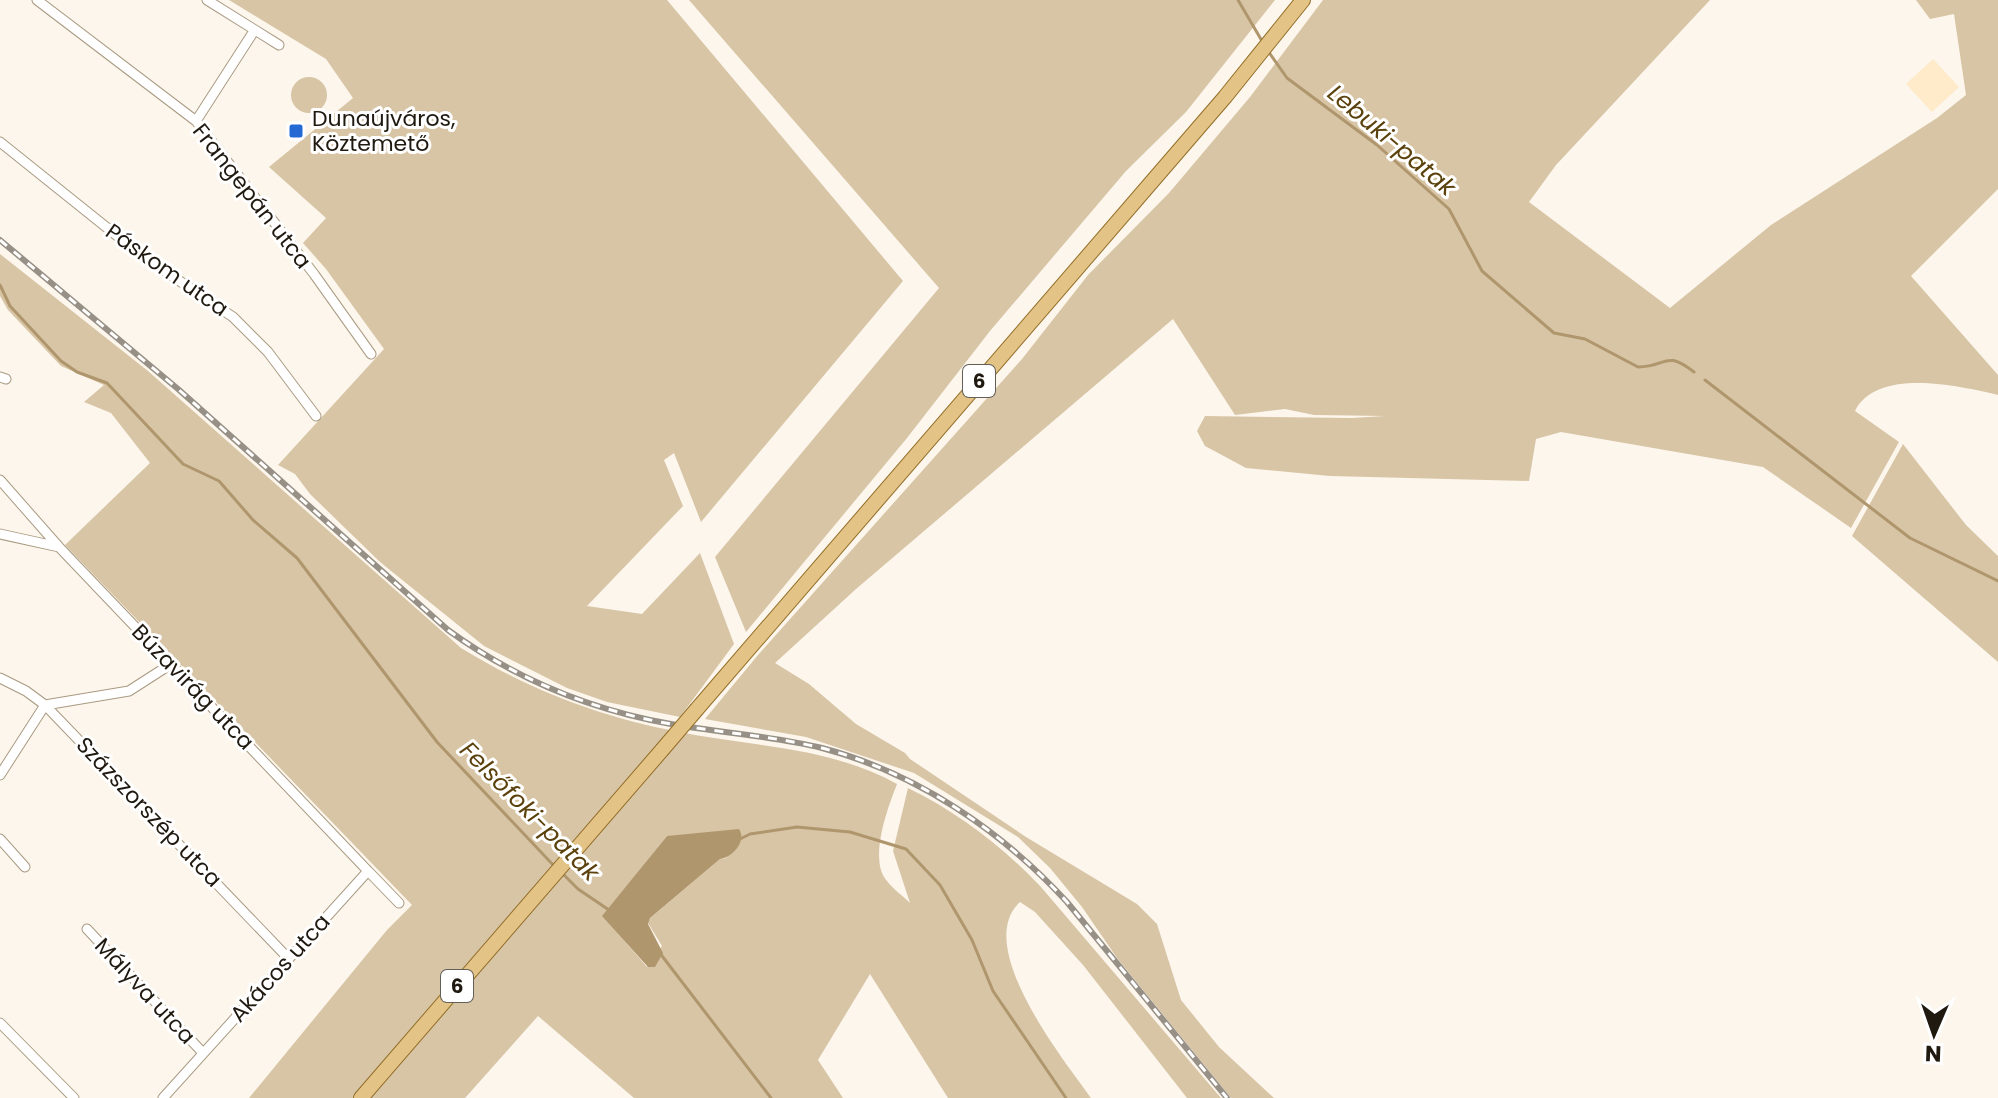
<svg xmlns="http://www.w3.org/2000/svg" width="1998" height="1098" font-family="Poppins,sans-serif">
<style>
.built{fill:#ffeac9}
.green{fill:#d8c5a6;fill-rule:evenodd}
.water{fill:#af966d}
.lines{fill:none;stroke-linecap:round;stroke-linejoin:round}
.stream{stroke:#af966d;stroke-width:3}
.minor-casing{stroke:#a99a82;stroke-width:11}
.primary-casing{stroke:#926e28;stroke-width:16}
.minor{stroke:#fff;stroke-width:9}
.primary{stroke:#e3c386;stroke-width:14}
.rail-casing{stroke:#979087;stroke-width:6}
.rail{stroke:#fff;stroke-width:3;stroke-dasharray:9;stroke-linecap:butt}
.primary-bridge-casing{stroke:#926e28;stroke-width:16;stroke-linecap:butt}
.primary-bridge{stroke:#e3c386;stroke-width:14}
.poi-dot{fill:#2569d5;stroke:#fff;stroke-width:3}
.labels{text-anchor:middle;dominant-baseline:central;stroke-width:6;stroke-linejoin:round;paint-order:stroke}
.shield{fill:#fff;stroke:#625e58;stroke-width:2}
.shield-label{font-size:20px;font-weight:bold;fill:#1f1910}
.poi-label{font-size:22px;fill:#1f1910;stroke:#fff;text-anchor:start}
.street-label{font-size:22px;fill:#1f1910;stroke:#fff}
.water-label{font-size:24px;font-style:italic;fill:#5b410b;stroke:#fff}
</style>
<rect width="100%" height="100%" fill="#fdf6ec"/>
<path class="built" d="M 1933,59 L 1959,87 L 1932,112 L 1906,84 Z"/>
<path class="green" d="M 229,0 L 667,0 L 903,281 L 701,522 L 674,453 L 664,460 L 683,506 L 587,606 L 642,614 L 700,553 L 734,644 L 680,717 L 607,702 L 567,688 L 484,646 L 380,562 L 310,494 L 295,474 L 278,465 L 384,349 L 326,269 L 303,243 L 326,218 L 269,167 L 353,98 L 326,59 Z
M 689,0 L 1275,0 L 1186,112 L 1126,171 L 990,331 L 907,438 L 746,632 L 715,557 L 939,288 Z
M 1323,0 L 1710,0 L 1556,165 L 1529,202 L 1670,308 L 1771,225 L 1937,118 L 1966,95 L 1954,14 L 1930,19 L 1916,0 L 1998,0 L 1998,189 L 1911,276 L 1998,375 L 1998,395 C 1959,386 1877,367 1855,411 L 1899,442 L 1851,528 L 1763,467 L 1561,432 L 1536,439 L 1529,481 L 1330,476 L 1246,468 L 1205,446 L 1197,431 L 1205,416 L 1352,418 L 1385,416 L 1314,415 L 1285,409 L 1235,415 L 1173,319 L 856,589 L 775,663 L 809,684 L 856,724 L 905,753 L 910,759 L 1026,837 L 1137,904 L 1157,924 L 1181,1000 L 1219,1047 L 1274,1098 L 1231,1098 L 1117,958 L 1082,907 L 1050,868 L 1018,837 L 914,773 L 806,737 L 705,719 L 758,655 L 1022,359 L 1088,275 L 1169,193 L 1250,97 Z
M291 95a18 18 0 1 1 36 0a18 18 0 1 1-36 0Z
M 0,254 L 148,371 L 461,648 C 536,694 609,720 695,735 C 765,747 834,749 897,784 C 888,807 868,860 887,881 C 893,889 903,896 910,903 L 893,851 L 908,788 C 959,813 1002,846 1041,887 L 1221,1098 L 1187,1098 L 1083,965 L 1035,912 L 1020,902 C 972,946 1064,1060 1091,1098 L 948,1098 L 870,974 L 818,1060 L 843,1098 L 634,1098 L 538,1016 L 465,1098 L 249,1098 L 387,930 L 412,905 L 65,545 L 150,463 L 111,413 L 84,402 L 104,385 L 61,366 L 8,310 L 0,296 ZM 667,836 L 727,858 L 720,859 L 650,918 L 648,923 L 662,946 L 647,967 L 603,916 Z
M 1903,444 L 1966,525 L 1998,556 L 1998,662 L 1852,536 Z"/>
<path class="water" d="M 739,829 C 747,841 733,857 720,859 L 650,918 L 648,924 L 663,953 L 655,967 L 648,967 L 602,916 L 667,836 Z"/>
<g class="lines">
<path class="stream" d="M 1238,0 L 1262,41
M 1268,51 L 1287,78 L 1377,145 L 1449,209 L 1482,271 L 1554,333 L 1585,339 L 1638,367 C 1668,367 1664,349 1694,372
M 0,285 L 10,306 L 61,361 L 77,372 L 107,383 L 183,464 L 219,481 L 253,520 L 297,558 L 437,742 L 556,868
M 1705,380 L 1910,538 L 1998,581
M 740,839 L 750,834 L 797,827 L 850,832 L 906,849 L 940,885 L 972,940 L 993,991 L 1066,1098
M 562,873 L 578,889 L 609,910
M 659,952 L 771,1098"/>
<g class="minor-casing">
<path id="minor" d="M 37,0 L 196,121 L 314,274 L 371,354
M 207,0 L 279,45
M 196,121 L 254,31
M 0,142 L 141,255 L 233,317 L 268,352 L 316,416
M 0,377 L 6,379
M 0,480 L 59,547
M 0,534 L 59,547 L 368,871
M 0,678 L 26,691 L 45,705 L 288,958
M 0,775 L 45,705 L 129,691 L 171,664
M 0,839 L 25,867
M 87,929 L 203,1053
M 0,1023 L 74,1098
M 163,1098 L 368,871 L 399,903"/>
</g>
<g class="primary-casing">
<path id="primary" d="M 697,709 L 1225,97 L 1303,0
M 361,1098 L 662,750"/>
</g>
<use href="#minor" class="minor"/>
<use href="#primary" class="primary"/>
<g class="rail-casing">
<path id="rail" d="M 0,240 L 178,389 L 448,630 C 514,678 591,710 671,724 C 722,733 773,736 822,748 C 917,773 1002,831 1067,902 L 1227,1098"/>
</g>
<use href="#rail" class="rail"/>
<g class="primary-bridge-casing">
<path id="primary-bridge" d="M 662,750 L 697,709"/>
</g>
<use href="#primary-bridge" class="primary-bridge"/>
</g>
<rect class="poi-dot" x="288" y="123" width="16" height="16" rx="4"/>
<g class="labels">
<g class="shield">
<rect x="963" y="365" width="32" height="32" rx="6"/>
<rect x="441" y="970" width="32" height="32" rx="6"/>
</g>
<g class="shield-label">
<text x="979" y="381">6</text>
<text x="457" y="986">6</text>
</g>
<g class="poi-label">
<text x="312" y="118">Dunaújváros,<tspan x="312" dy="25">Köztemető</tspan></text>
</g>
<g class="street-label">
<text transform="translate(252 196) rotate(52)">Frangepán utca</text>
<text transform="translate(167 270) rotate(35)">Páskom utca</text>
<text transform="translate(193 687) rotate(46)">Búzavirág utca</text>
<text transform="translate(149 812) rotate(46)">Százszorszép utca</text>
<text transform="translate(280 968) rotate(-48)">Akácos utca</text>
<text transform="translate(145 991) rotate(47)">Mályva utca</text>
</g>
<g class="water-label">
<text transform="translate(1392 140) rotate(40)">Lebuki-patak</text>
<text transform="translate(530 811) rotate(45)">Felsőfoki-patak</text>
</g>
</g>
<g transform="translate(1934 1034) rotate(182)" stroke="#ffffff" stroke-width="6" paint-order="stroke">
<path d="M0-6L14 30L0 20L-14 30Z" fill="#1f1910"/>
<text y="-12" font-size="22" font-weight="bold" text-anchor="middle" fill="#1f1910">N</text>
</g>
</svg>
